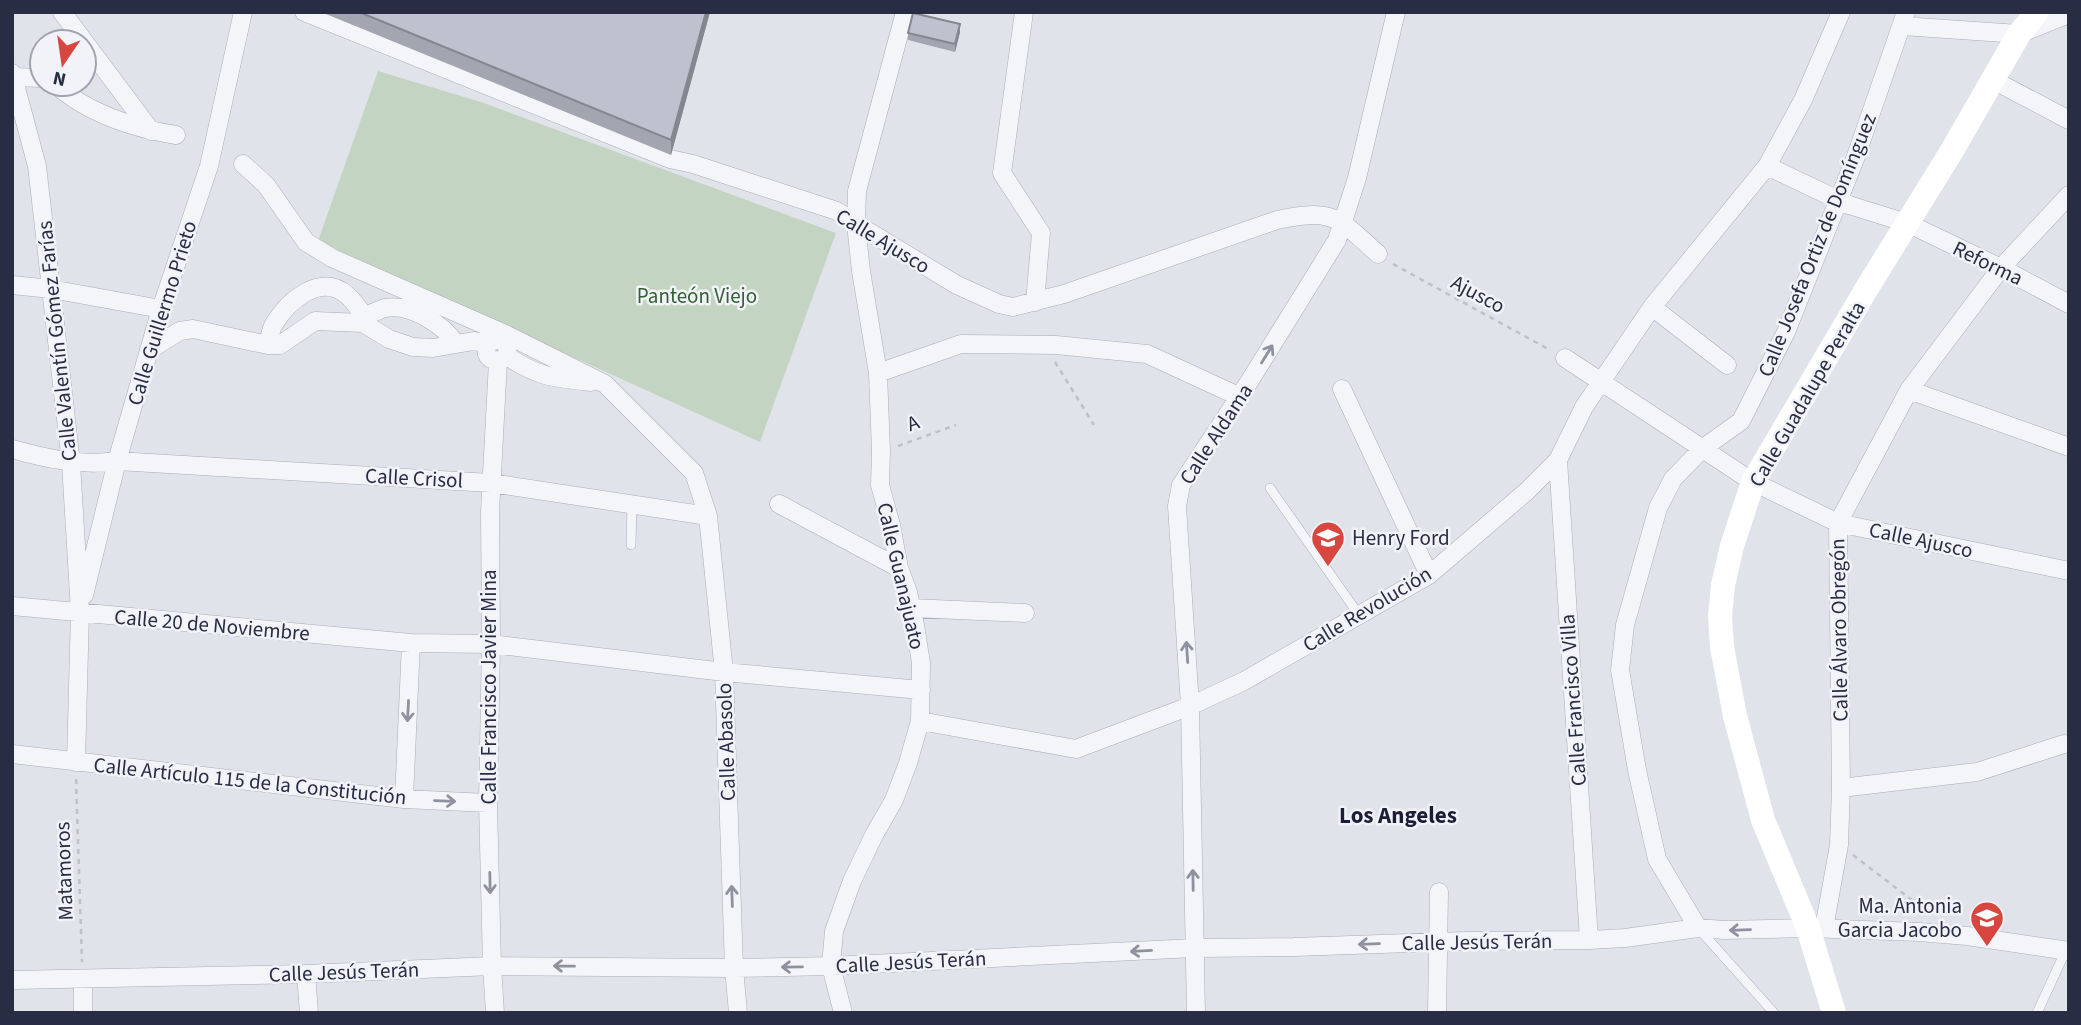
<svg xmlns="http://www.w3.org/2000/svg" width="2081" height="1025" font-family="'Source Sans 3',sans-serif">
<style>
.green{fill:#c3d5c2}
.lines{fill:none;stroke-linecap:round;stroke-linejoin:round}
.lane-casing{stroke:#aaacb9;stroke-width:10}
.street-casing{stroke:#aaacb9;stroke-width:19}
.path{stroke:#bfc1ca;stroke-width:2.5;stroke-dasharray:5 5;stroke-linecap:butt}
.lane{stroke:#f4f5f9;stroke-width:9}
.street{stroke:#f4f5f9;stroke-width:18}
.secondary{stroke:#fff;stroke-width:24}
.wall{fill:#a3a6b1}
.shaded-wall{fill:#858790}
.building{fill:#bec1ce;stroke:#858790;stroke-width:2}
.oneway{stroke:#8e919e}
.labels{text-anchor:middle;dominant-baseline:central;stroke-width:5;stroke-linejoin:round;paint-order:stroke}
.street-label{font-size:21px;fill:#282d44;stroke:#f1f3f8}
.park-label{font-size:21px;fill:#356035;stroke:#f1f3f8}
.poi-label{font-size:21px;fill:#282d44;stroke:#f1f3f8;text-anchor:start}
.neighbourhood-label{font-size:23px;font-weight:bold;fill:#1b1e35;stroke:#f1f3f8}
</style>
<rect width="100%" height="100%" fill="#e1e3eb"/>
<path class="green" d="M 378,71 L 481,102 L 836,233 L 760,442 L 318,241 Z"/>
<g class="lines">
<g class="lane-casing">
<path id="lane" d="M 1270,488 L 1359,615
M 631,545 L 632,504
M 1699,929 L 1774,1013
M 2037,1013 L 2066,950"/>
</g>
<g class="street-casing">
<path id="street" d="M 62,12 L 151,131
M 304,12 L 670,159 L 693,164 L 837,211 L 856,224 L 957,285 L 999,304 L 1013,307 L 1064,294 L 1277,220 C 1334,208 1337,217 1378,254
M 1024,12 L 1002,173 L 1041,233 L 1035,302
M 1902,26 L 2019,34 L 2069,14
M 12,73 L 37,166 L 71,463 L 80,612 L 76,762
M 13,77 L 42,78
M 1993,80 L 2069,120
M 54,84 C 63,90 72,98 81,103 C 110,120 144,130 176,135
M 243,164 L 266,185 L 306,242 L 332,258 L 505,334 L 605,384 L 694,473 L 708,516 L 724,672 L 734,968 L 738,1013
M 1767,166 L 1849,205 L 1907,223 L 2001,268 L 2069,304
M 12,285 L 51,289 L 161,309
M 1652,307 L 1727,365
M 363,323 L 365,316 C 372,314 379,309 386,308 C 410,303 444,325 456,344
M 268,345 C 270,338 270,330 274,324 C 288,301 321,272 347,295 C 354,301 359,310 365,316
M 149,350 L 180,331 L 193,329 L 268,345 L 280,345 L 315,321 L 363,323 L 389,339 L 413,347 L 433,348 L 474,341 L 488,344 C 499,335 510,342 507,356 L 498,361 C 488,360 484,354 488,344
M 507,356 C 538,377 554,378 591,382
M 1565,358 L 1753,482 L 1838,523 L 2069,571
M 878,373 L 961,344 L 1056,345 L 1147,354 L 1238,396
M 1342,389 L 1429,575
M 1909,390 L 2069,447
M 12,449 C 47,459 81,466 117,461 L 491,483 L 708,516
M 1558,460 L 1589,940
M 779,504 L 899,568
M 84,595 L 117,461 L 161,309 L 209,166 L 243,12
M 12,606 L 411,643 L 491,644 L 724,672 L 921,690
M 912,608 L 1025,613
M 920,721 L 1076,749 L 1190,706 L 1244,681 L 1429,575 L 1527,491 L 1558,460 L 1584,407 L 1652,307 L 1767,166 L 1803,100 L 1841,12
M 12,754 L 404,799 L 488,803
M 1841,788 L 1977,772 L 2064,744
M 404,799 L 411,643
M 1698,928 L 1657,859 L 1637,770 L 1620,670 L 1625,625 L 1658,508 L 1673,479 L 1702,449 L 1741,421 L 1786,332 L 1855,159 L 1906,12
M 1824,928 L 1839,845 L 1841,788 L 1838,523 L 1909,390 L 2001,268 L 2069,195
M 306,974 L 309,1013
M 83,979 L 83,1013
M 12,980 L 306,974 L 492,966 L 734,968 L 831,966 L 1195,948 L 1294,947 L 1467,941 L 1589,940 L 1625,938 L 1698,928 L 1724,930 L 1808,928 L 1919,932 L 1967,936 L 2069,951
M 495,1013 L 492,966 L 488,803 L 491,644 L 490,512 L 498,361
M 843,1013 L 831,966 L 834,931 L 852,881 L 874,835 L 894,800 L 908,763 L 920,721 L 921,663 L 915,625 L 908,592 L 899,568 L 891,525 L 880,485 L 881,452 L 878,373 L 861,271 L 856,224 L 857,191 L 905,12
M 1196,1013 L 1190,706 L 1177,506 L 1181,485 L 1249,382 L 1337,240 L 1357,178 L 1396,12
M 1437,1013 L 1439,892"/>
</g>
<path class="path" d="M 1393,264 L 1550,350
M 1055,362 L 1094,425
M 898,446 L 956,425
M 76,779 L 82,962
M 1853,855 L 1917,904"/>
<use href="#lane" class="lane"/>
<use href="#street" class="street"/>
<path class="secondary" d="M 1834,1013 L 1808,928 L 1763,820 L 1735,716 L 1722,647 L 1720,616 L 1723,585 L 1732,546 L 1753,482 L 1867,288 L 1953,149 L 2019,34 L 2037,12"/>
</g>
<path class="wall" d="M 321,12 L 710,12 L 671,155 Z
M 960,32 L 955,52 L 908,40 L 908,33 Z"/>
<path class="shaded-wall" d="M 706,12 L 710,12 L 671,155 L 671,140 Z
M 960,24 L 960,32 L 955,52 L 955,44 Z"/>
<path class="building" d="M 359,12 L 706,12 L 671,140 Z
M 913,13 L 960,24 L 955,44 L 908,33 Z"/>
<defs><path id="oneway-shaft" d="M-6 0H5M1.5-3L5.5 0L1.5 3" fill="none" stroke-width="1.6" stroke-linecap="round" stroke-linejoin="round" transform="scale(1.75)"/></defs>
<g class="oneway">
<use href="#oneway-shaft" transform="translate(1267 354) rotate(-58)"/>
<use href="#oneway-shaft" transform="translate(1187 652) rotate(-94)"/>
<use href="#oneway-shaft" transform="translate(408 711) rotate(93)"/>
<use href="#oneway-shaft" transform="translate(445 801) rotate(2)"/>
<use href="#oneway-shaft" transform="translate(1193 880) rotate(-91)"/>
<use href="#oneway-shaft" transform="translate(490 883) rotate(89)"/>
<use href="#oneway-shaft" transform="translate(732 896) rotate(-92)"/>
<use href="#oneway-shaft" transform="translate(1740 930) rotate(178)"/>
<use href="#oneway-shaft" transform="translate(1369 944) rotate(178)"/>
<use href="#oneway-shaft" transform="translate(1141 951) rotate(177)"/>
<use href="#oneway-shaft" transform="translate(564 966) rotate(-179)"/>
<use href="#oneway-shaft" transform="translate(792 967) rotate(179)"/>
</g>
<defs>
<g id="school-pin" transform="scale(1.75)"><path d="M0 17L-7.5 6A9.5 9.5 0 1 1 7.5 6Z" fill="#d74740" stroke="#f1f3f8"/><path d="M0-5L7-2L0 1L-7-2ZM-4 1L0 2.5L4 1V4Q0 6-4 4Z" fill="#fff"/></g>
</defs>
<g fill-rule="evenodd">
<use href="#school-pin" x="1328" y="538"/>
<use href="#school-pin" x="1987" y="918"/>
</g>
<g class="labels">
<g class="street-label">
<text transform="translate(883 241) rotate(31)">Calle Ajusco</text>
<text transform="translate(1817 245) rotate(-68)">Calle Josefa Ortiz de Domínguez</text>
<text transform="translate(1988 263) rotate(26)">Reforma</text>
<text transform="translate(1478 294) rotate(28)">Ajusco</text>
<text transform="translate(162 313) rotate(-73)">Calle Guillermo Prieto</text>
<text transform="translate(57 341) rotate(-96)">Calle Valentín Gómez Farías</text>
<text transform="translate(1807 394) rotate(-60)">Calle Guadalupe Peralta</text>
<text transform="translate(913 423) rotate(-20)">A</text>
<text transform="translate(1216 434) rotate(-57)">Calle Aldama</text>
<text transform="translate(414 478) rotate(3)">Calle Crisol</text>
<text transform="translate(1921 540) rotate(12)">Calle Ajusco</text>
<text transform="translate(901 576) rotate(77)">Calle Guanajuato</text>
<text transform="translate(1367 609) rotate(-31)">Calle Revolución</text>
<text transform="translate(212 625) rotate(5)">Calle 20 de Noviembre</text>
<text transform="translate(1839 630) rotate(-91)">Calle Álvaro Obregón</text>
<text transform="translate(489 687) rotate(-90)">Calle Francisco Javier Mina</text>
<text transform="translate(1573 700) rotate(-94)">Calle Francisco Villa</text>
<text transform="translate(726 742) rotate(-92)">Calle Abasolo</text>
<text transform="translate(250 781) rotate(6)">Calle Artículo 115 de la Constitución</text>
<text transform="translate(64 871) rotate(-92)">Matamoros</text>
<text transform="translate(1477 942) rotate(-1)">Calle Jesús Terán</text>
<text transform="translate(911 962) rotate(-3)">Calle Jesús Terán</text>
<text transform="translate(344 972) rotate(-2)">Calle Jesús Terán</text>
</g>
<g class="park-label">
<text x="697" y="296">Panteón Viejo</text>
</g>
<g class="poi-label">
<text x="1352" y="538">Henry Ford</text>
<text x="1962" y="906" text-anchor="end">Ma. Antonia<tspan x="1962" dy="24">Garcia Jacobo</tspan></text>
</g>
<g class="neighbourhood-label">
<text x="1398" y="815">Los Angeles</text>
</g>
</g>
<rect width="2081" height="1025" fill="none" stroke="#282d44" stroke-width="28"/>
<g transform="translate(63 63) rotate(193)"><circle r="33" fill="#f1f3f8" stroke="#a1a4b0" stroke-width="2"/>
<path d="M0-5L12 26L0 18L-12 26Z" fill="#d74740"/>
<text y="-10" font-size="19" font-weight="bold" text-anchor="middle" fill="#282d44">N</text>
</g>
</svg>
